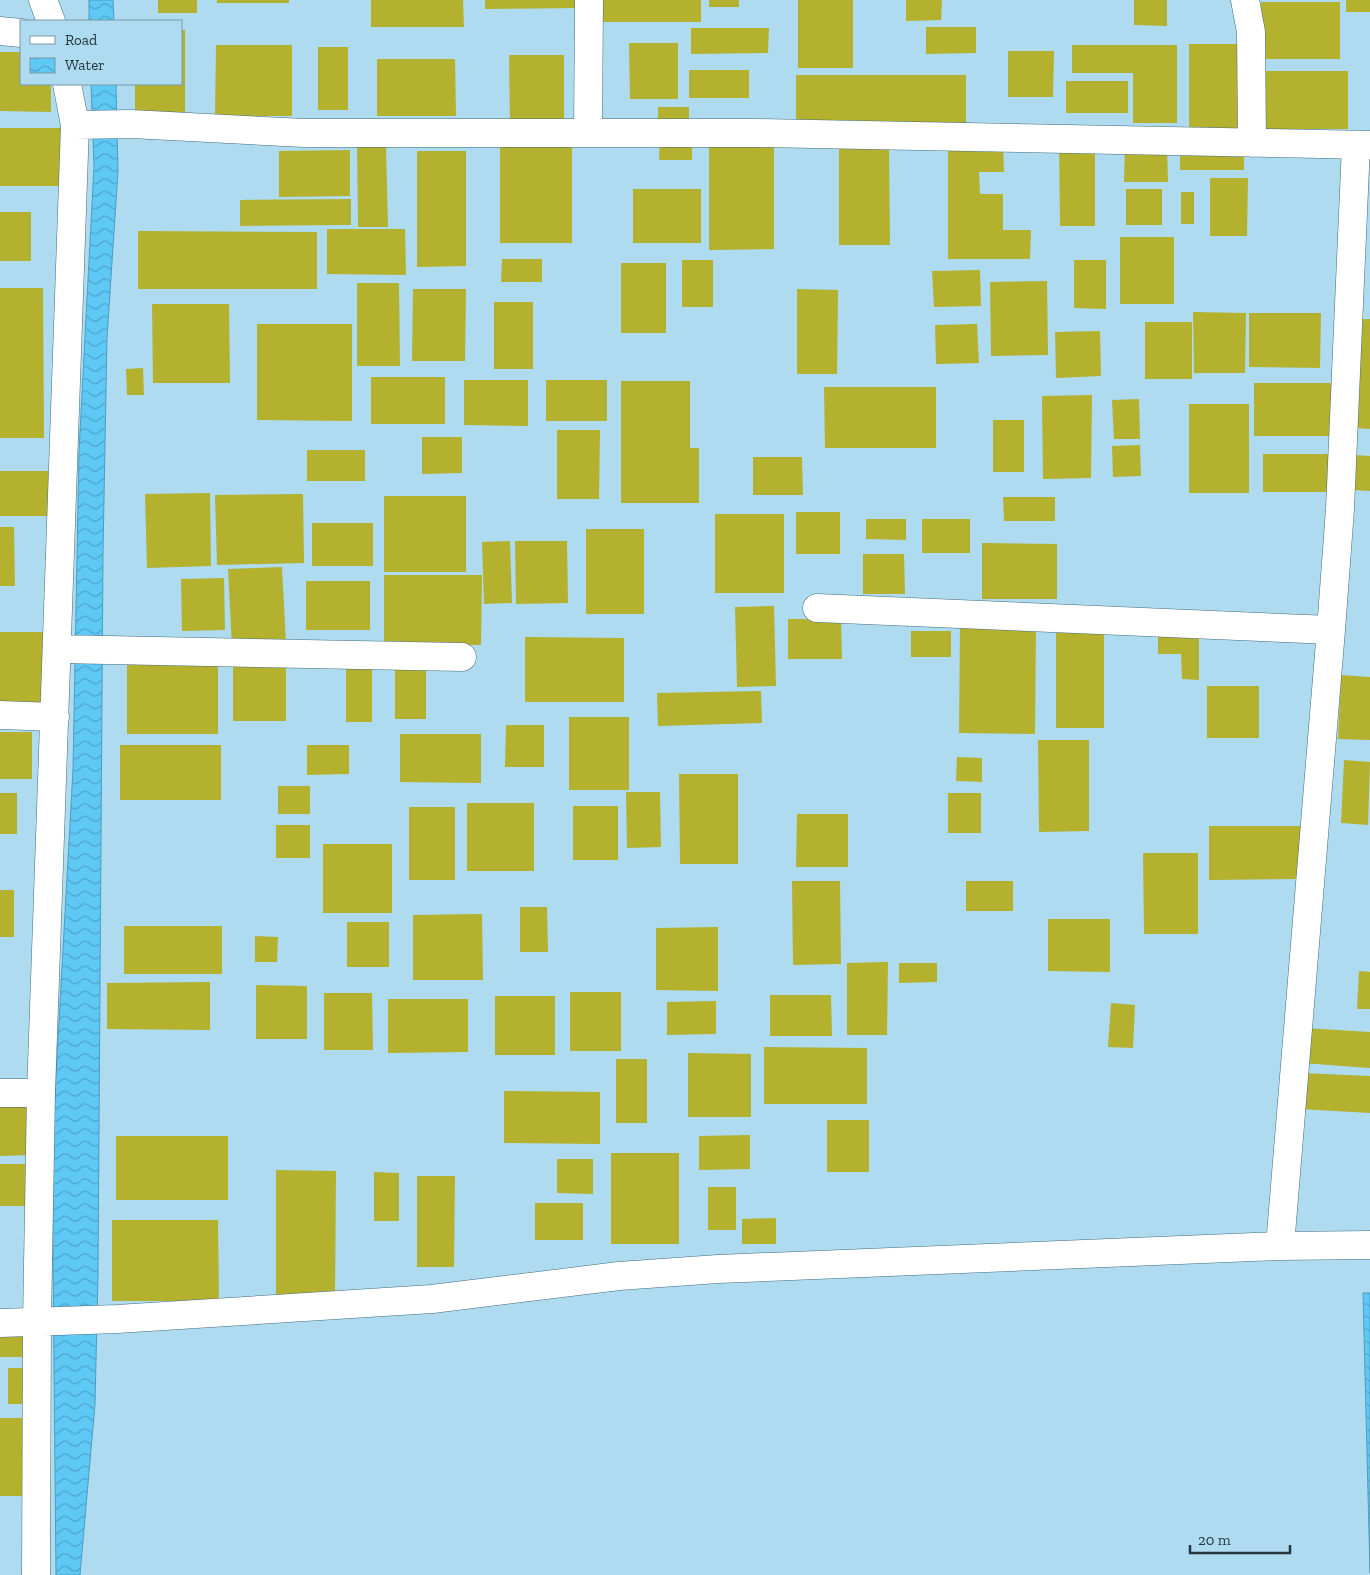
<svg xmlns="http://www.w3.org/2000/svg" width="1370" height="1575" font-family="'Zilla Slab',serif">
<style>
.water{fill:url(#water-waves);stroke:#4d9dbf}
.building{fill:#b4b12e}
.lines{fill:none;stroke-linecap:round;stroke-linejoin:round}
.street-casing{stroke:#426c7f;stroke-width:29}
.street{stroke:#fff;stroke-width:28}
</style>
<defs>
<pattern id="water-waves" width="16" height="10" patternUnits="userSpaceOnUse" patternTransform="scale(1.25)"><rect width="16" height="10" fill="#5fc9f6"/><path d="M0 5q4-4 8 0t8 0" fill="none" stroke="#4ea4c9"/></pattern>
</defs>
<rect width="100%" height="100%" fill="#aedbf0"/>
<path class="water" d="M 89,0 L 113,0 L 114,21 L 89,21 Z
M 91,84 L 116,84 L 118,171 L 107,338 L 103,552 L 98,1275 L 95,1404 L 80,1575 L 56,1575 L 52,1148 L 73,769 L 79,451 L 94,166 Z
M 1363,1293 L 1370,1293 L 1370,1573 Z"/>
<path class="building" d="M 158,0 L 197,0 L 197,13 L 158,13 Z
M 217,0 L 289,0 L 289,3 L 217,3 Z
M 371,0 L 463,0 L 464,27 L 371,27 Z
M 485,0 L 583,0 L 583,8 L 485,9 Z
M 602,0 L 701,0 L 701,22 L 602,22 Z
M 709,0 L 739,0 L 739,7 L 709,7 Z
M 798,0 L 853,0 L 853,68 L 798,68 Z
M 906,0 L 942,0 L 941,20 L 906,21 Z
M 1134,0 L 1167,0 L 1167,26 L 1134,25 Z
M 1346,0 L 1370,0 L 1370,12 L 1346,12 Z
M 1261,2 L 1340,2 L 1340,59 L 1261,59 Z
M 926,27 L 976,27 L 976,53 L 926,54 Z
M 691,28 L 769,28 L 768,53 L 691,54 Z
M 181,30 L 185,30 L 185,116 L 135,116 L 135,84 L 181,84 Z
M 629,43 L 678,43 L 678,99 L 630,99 Z
M 1189,44 L 1246,44 L 1246,131 L 1189,131 Z
M 216,45 L 292,45 L 292,116 L 215,116 Z
M 1072,45 L 1177,45 L 1177,123 L 1133,123 L 1133,73 L 1072,73 Z
M 318,47 L 348,47 L 348,110 L 318,110 Z
M 1008,51 L 1054,51 L 1053,97 L 1008,97 Z
M 0,52 L 21,52 L 21,84 L 51,84 L 51,112 L 0,111 Z
M 509,55 L 564,55 L 564,124 L 510,124 Z
M 377,59 L 455,59 L 456,116 L 377,116 Z
M 689,70 L 749,70 L 749,98 L 689,98 Z
M 1261,71 L 1348,71 L 1348,129 L 1261,129 Z
M 796,75 L 966,75 L 966,124 L 796,124 Z
M 1066,81 L 1128,81 L 1128,113 L 1066,113 Z
M 658,107 L 689,107 L 689,124 L 658,124 Z
M 0,128 L 64,128 L 64,186 L 0,186 Z
M 660,136 L 692,136 L 692,160 L 659,160 Z
M 1059,140 L 1095,140 L 1095,226 L 1060,226 Z
M 500,143 L 572,143 L 572,243 L 500,243 Z
M 709,143 L 774,143 L 774,249 L 709,250 Z
M 386,144 L 388,227 L 358,227 L 357,145 Z
M 1125,146 L 1167,146 L 1168,182 L 1124,182 Z
M 1180,146 L 1244,146 L 1244,170 L 1180,170 Z
M 839,147 L 889,148 L 890,245 L 839,245 Z
M 948,148 L 1003,148 L 1004,172 L 979,172 L 980,194 L 1003,194 L 1003,230 L 1031,230 L 1030,259 L 948,259 Z
M 350,150 L 350,196 L 279,197 L 279,151 Z
M 417,151 L 466,151 L 466,266 L 417,267 Z
M 1210,178 L 1248,178 L 1247,236 L 1210,236 Z
M 633,189 L 701,189 L 701,243 L 633,243 Z
M 1126,189 L 1162,189 L 1162,225 L 1126,225 Z
M 1181,192 L 1194,192 L 1194,224 L 1181,224 Z
M 351,199 L 351,225 L 240,226 L 240,200 Z
M 0,212 L 31,212 L 31,261 L 0,261 Z
M 327,229 L 405,229 L 406,275 L 327,274 Z
M 138,231 L 317,232 L 317,289 L 138,289 Z
M 1120,237 L 1174,237 L 1174,304 L 1120,304 Z
M 502,259 L 542,259 L 542,282 L 501,282 Z
M 682,260 L 713,260 L 713,307 L 682,307 Z
M 1074,260 L 1106,260 L 1106,309 L 1074,308 Z
M 621,263 L 666,263 L 666,333 L 621,333 Z
M 980,270 L 981,306 L 934,307 L 932,271 Z
M 1047,281 L 1048,355 L 991,356 L 990,282 Z
M 357,283 L 399,283 L 400,366 L 357,366 Z
M 0,288 L 43,288 L 44,438 L 0,438 Z
M 413,289 L 466,289 L 465,361 L 412,361 Z
M 797,289 L 838,290 L 837,374 L 797,374 Z
M 494,302 L 533,302 L 533,369 L 494,369 Z
M 152,304 L 229,304 L 230,383 L 153,383 Z
M 1193,312 L 1246,313 L 1245,373 L 1194,373 Z
M 1249,313 L 1321,313 L 1320,368 L 1249,367 Z
M 1361,319 L 1370,319 L 1370,429 L 1355,428 Z
M 1145,322 L 1192,322 L 1192,379 L 1145,379 Z
M 257,324 L 352,324 L 352,421 L 257,420 Z
M 977,324 L 979,363 L 936,364 L 935,325 Z
M 1100,331 L 1101,376 L 1056,378 L 1055,332 Z
M 143,368 L 144,395 L 127,395 L 126,369 Z
M 371,377 L 445,377 L 445,424 L 371,424 Z
M 464,380 L 528,380 L 528,426 L 464,425 Z
M 546,380 L 607,380 L 607,421 L 546,421 Z
M 621,381 L 690,381 L 690,448 L 699,448 L 699,503 L 621,503 Z
M 1254,383 L 1336,383 L 1336,436 L 1254,436 Z
M 824,387 L 936,387 L 936,448 L 825,448 Z
M 1092,395 L 1091,478 L 1043,479 L 1042,396 Z
M 1139,399 L 1140,439 L 1114,439 L 1112,400 Z
M 1189,404 L 1249,404 L 1249,493 L 1189,493 Z
M 993,420 L 1024,420 L 1024,472 L 993,472 Z
M 557,430 L 600,430 L 599,499 L 557,499 Z
M 422,437 L 462,437 L 462,473 L 422,474 Z
M 1140,445 L 1141,476 L 1113,477 L 1112,446 Z
M 307,450 L 365,450 L 365,481 L 307,481 Z
M 1263,454 L 1329,454 L 1329,492 L 1263,492 Z
M 1355,455 L 1370,456 L 1370,491 L 1353,490 Z
M 753,457 L 802,457 L 803,495 L 753,495 Z
M 0,471 L 60,471 L 60,516 L 0,516 Z
M 210,493 L 211,566 L 147,568 L 145,494 Z
M 303,494 L 304,563 L 217,565 L 215,495 Z
M 384,496 L 466,496 L 466,572 L 384,572 Z
M 1003,497 L 1055,497 L 1055,521 L 1004,521 Z
M 796,512 L 840,512 L 840,554 L 796,554 Z
M 715,514 L 784,514 L 784,593 L 715,593 Z
M 866,519 L 906,519 L 906,540 L 866,539 Z
M 922,519 L 970,519 L 970,553 L 922,553 Z
M 312,523 L 373,523 L 373,566 L 312,566 Z
M 0,527 L 14,527 L 15,586 L 0,586 Z
M 586,529 L 644,529 L 644,614 L 586,614 Z
M 510,541 L 512,603 L 484,604 L 482,542 Z
M 515,541 L 567,541 L 568,603 L 516,604 Z
M 982,543 L 1057,544 L 1057,599 L 982,599 Z
M 863,554 L 904,554 L 905,594 L 863,594 Z
M 282,567 L 286,644 L 232,647 L 228,569 Z
M 384,575 L 482,575 L 481,645 L 384,644 Z
M 224,578 L 225,630 L 182,631 L 181,579 Z
M 306,581 L 370,581 L 370,630 L 306,630 Z
M 774,606 L 776,686 L 737,687 L 735,607 Z
M 788,619 L 841,619 L 842,659 L 788,659 Z
M 960,623 L 1036,623 L 1035,734 L 959,733 Z
M 911,631 L 951,631 L 951,657 L 911,657 Z
M 0,632 L 43,632 L 42,702 L 0,702 Z
M 1056,632 L 1104,633 L 1104,728 L 1056,728 Z
M 1158,633 L 1199,633 L 1199,680 L 1182,679 L 1181,654 L 1158,654 Z
M 525,637 L 624,638 L 624,702 L 525,702 Z
M 127,655 L 218,655 L 218,734 L 127,734 Z
M 233,661 L 286,661 L 286,721 L 233,721 Z
M 395,666 L 426,666 L 426,719 L 395,719 Z
M 346,667 L 372,667 L 372,722 L 346,722 Z
M 1341,675 L 1370,677 L 1370,740 L 1338,739 Z
M 1207,686 L 1259,686 L 1259,738 L 1207,738 Z
M 761,691 L 762,723 L 658,726 L 657,693 Z
M 569,717 L 629,717 L 629,790 L 569,790 Z
M 506,725 L 544,725 L 544,767 L 505,767 Z
M 0,732 L 32,732 L 32,779 L 0,779 Z
M 400,734 L 481,734 L 481,783 L 400,782 Z
M 1038,740 L 1089,740 L 1089,831 L 1039,832 Z
M 120,745 L 221,745 L 221,800 L 120,800 Z
M 307,745 L 349,745 L 349,774 L 307,775 Z
M 957,757 L 982,758 L 982,782 L 956,781 Z
M 1344,760 L 1370,762 L 1368,825 L 1341,823 Z
M 679,774 L 738,774 L 738,864 L 680,864 Z
M 278,786 L 310,786 L 310,814 L 278,814 Z
M 626,792 L 660,792 L 661,847 L 627,848 Z
M 0,793 L 17,793 L 17,834 L 0,834 Z
M 948,793 L 981,793 L 981,833 L 948,833 Z
M 467,803 L 534,803 L 534,871 L 467,871 Z
M 573,806 L 618,806 L 618,860 L 573,860 Z
M 409,807 L 455,807 L 455,880 L 409,880 Z
M 797,814 L 848,814 L 848,867 L 796,867 Z
M 276,825 L 310,825 L 310,858 L 276,858 Z
M 1209,826 L 1302,826 L 1302,879 L 1209,880 Z
M 323,844 L 392,844 L 392,913 L 323,913 Z
M 1143,853 L 1198,853 L 1198,934 L 1144,934 Z
M 792,881 L 840,881 L 841,964 L 793,965 Z
M 966,881 L 1013,881 L 1013,911 L 966,911 Z
M 0,890 L 14,890 L 14,937 L 0,937 Z
M 520,907 L 547,907 L 548,952 L 520,952 Z
M 482,914 L 483,980 L 413,980 L 413,915 Z
M 1048,919 L 1110,919 L 1110,972 L 1048,971 Z
M 347,922 L 389,922 L 389,967 L 347,967 Z
M 124,926 L 222,926 L 222,974 L 124,974 Z
M 718,927 L 718,991 L 656,990 L 656,928 Z
M 255,936 L 278,937 L 277,962 L 255,962 Z
M 888,962 L 887,1035 L 847,1035 L 847,963 Z
M 899,963 L 937,963 L 937,982 L 899,983 Z
M 1359,971 L 1370,972 L 1370,1009 L 1357,1009 Z
M 210,982 L 210,1030 L 107,1029 L 107,983 Z
M 256,985 L 307,986 L 307,1039 L 256,1039 Z
M 570,992 L 621,992 L 621,1051 L 570,1051 Z
M 324,993 L 372,993 L 373,1050 L 324,1050 Z
M 770,995 L 831,995 L 832,1036 L 770,1036 Z
M 495,996 L 555,996 L 555,1055 L 495,1055 Z
M 388,999 L 468,999 L 468,1052 L 388,1053 Z
M 716,1001 L 716,1034 L 667,1035 L 667,1002 Z
M 1111,1003 L 1135,1005 L 1133,1048 L 1108,1047 Z
M 1304,1028 L 1370,1032 L 1370,1068 L 1302,1063 Z
M 764,1047 L 867,1048 L 867,1104 L 764,1104 Z
M 688,1053 L 751,1054 L 751,1117 L 688,1117 Z
M 616,1059 L 647,1059 L 647,1123 L 616,1123 Z
M 1303,1073 L 1370,1076 L 1370,1113 L 1300,1109 Z
M 504,1091 L 600,1092 L 600,1144 L 504,1143 Z
M 0,1099 L 29,1099 L 29,1155 L 0,1156 Z
M 827,1120 L 869,1120 L 869,1172 L 827,1172 Z
M 750,1135 L 750,1169 L 699,1170 L 699,1136 Z
M 116,1136 L 228,1136 L 228,1200 L 116,1200 Z
M 611,1153 L 679,1153 L 679,1244 L 611,1244 Z
M 557,1159 L 593,1159 L 593,1194 L 557,1193 Z
M 0,1164 L 35,1164 L 36,1206 L 0,1206 Z
M 276,1170 L 336,1171 L 335,1298 L 276,1298 Z
M 374,1172 L 399,1173 L 399,1221 L 374,1221 Z
M 417,1176 L 455,1176 L 454,1267 L 417,1267 Z
M 708,1187 L 736,1187 L 736,1230 L 708,1230 Z
M 535,1203 L 583,1203 L 583,1240 L 535,1240 Z
M 776,1218 L 776,1244 L 742,1244 L 742,1219 Z
M 112,1220 L 218,1220 L 219,1301 L 112,1301 Z
M 0,1332 L 29,1332 L 29,1357 L 0,1357 Z
M 8,1368 L 24,1368 L 24,1404 L 8,1404 Z
M 0,1418 L 22,1418 L 22,1496 L 0,1496 Z"/>
<g class="lines">
<g class="street-casing">
<path id="street" d="M 43,0 L 51,21
M 1245,0 L 1251,32 L 1252,143
M 0,31 L 21,33
M 75,125 L 131,124 L 304,133 L 756,133 L 1370,145
M 588,133 L 589,0
M 817,608 L 1331,630
M 58,649 L 462,657
M 0,715 L 55,717
M 0,1093 L 41,1093
M 1280,1246 L 1370,1245
M 0,1323 L 117,1319 L 432,1299 L 619,1276 L 718,1269 L 1280,1246 L 1331,630 L 1340,509 L 1356,145
M 36,1575 L 37,1322 L 41,1093 L 75,125 L 67,84"/>
</g>
<use href="#street" class="street"/>
</g>
<rect x="20" y="20" width="162" height="65" fill="#aedbf0" stroke="#7799a9"/>
<rect x="30" y="36" width="25" height="8" fill="#ffffff" stroke="#7799a9"/>
<text x="65" y="45" font-size="15" fill="#24363e">Road</text>
<rect x="30" y="58" width="25" height="15" fill="url(#water-waves)" stroke="#7799a9"/>
<text x="65" y="70" font-size="15" fill="#24363e">Water</text>
<path d="M1190 1545v8h100v-8" fill="none" stroke="#24363e" stroke-width="2.5"/>
<text x="1198" y="1545" font-size="15" fill="#24363e" stroke="#aedbf0" stroke-width="4" paint-order="stroke">20 m</text>
</svg>
